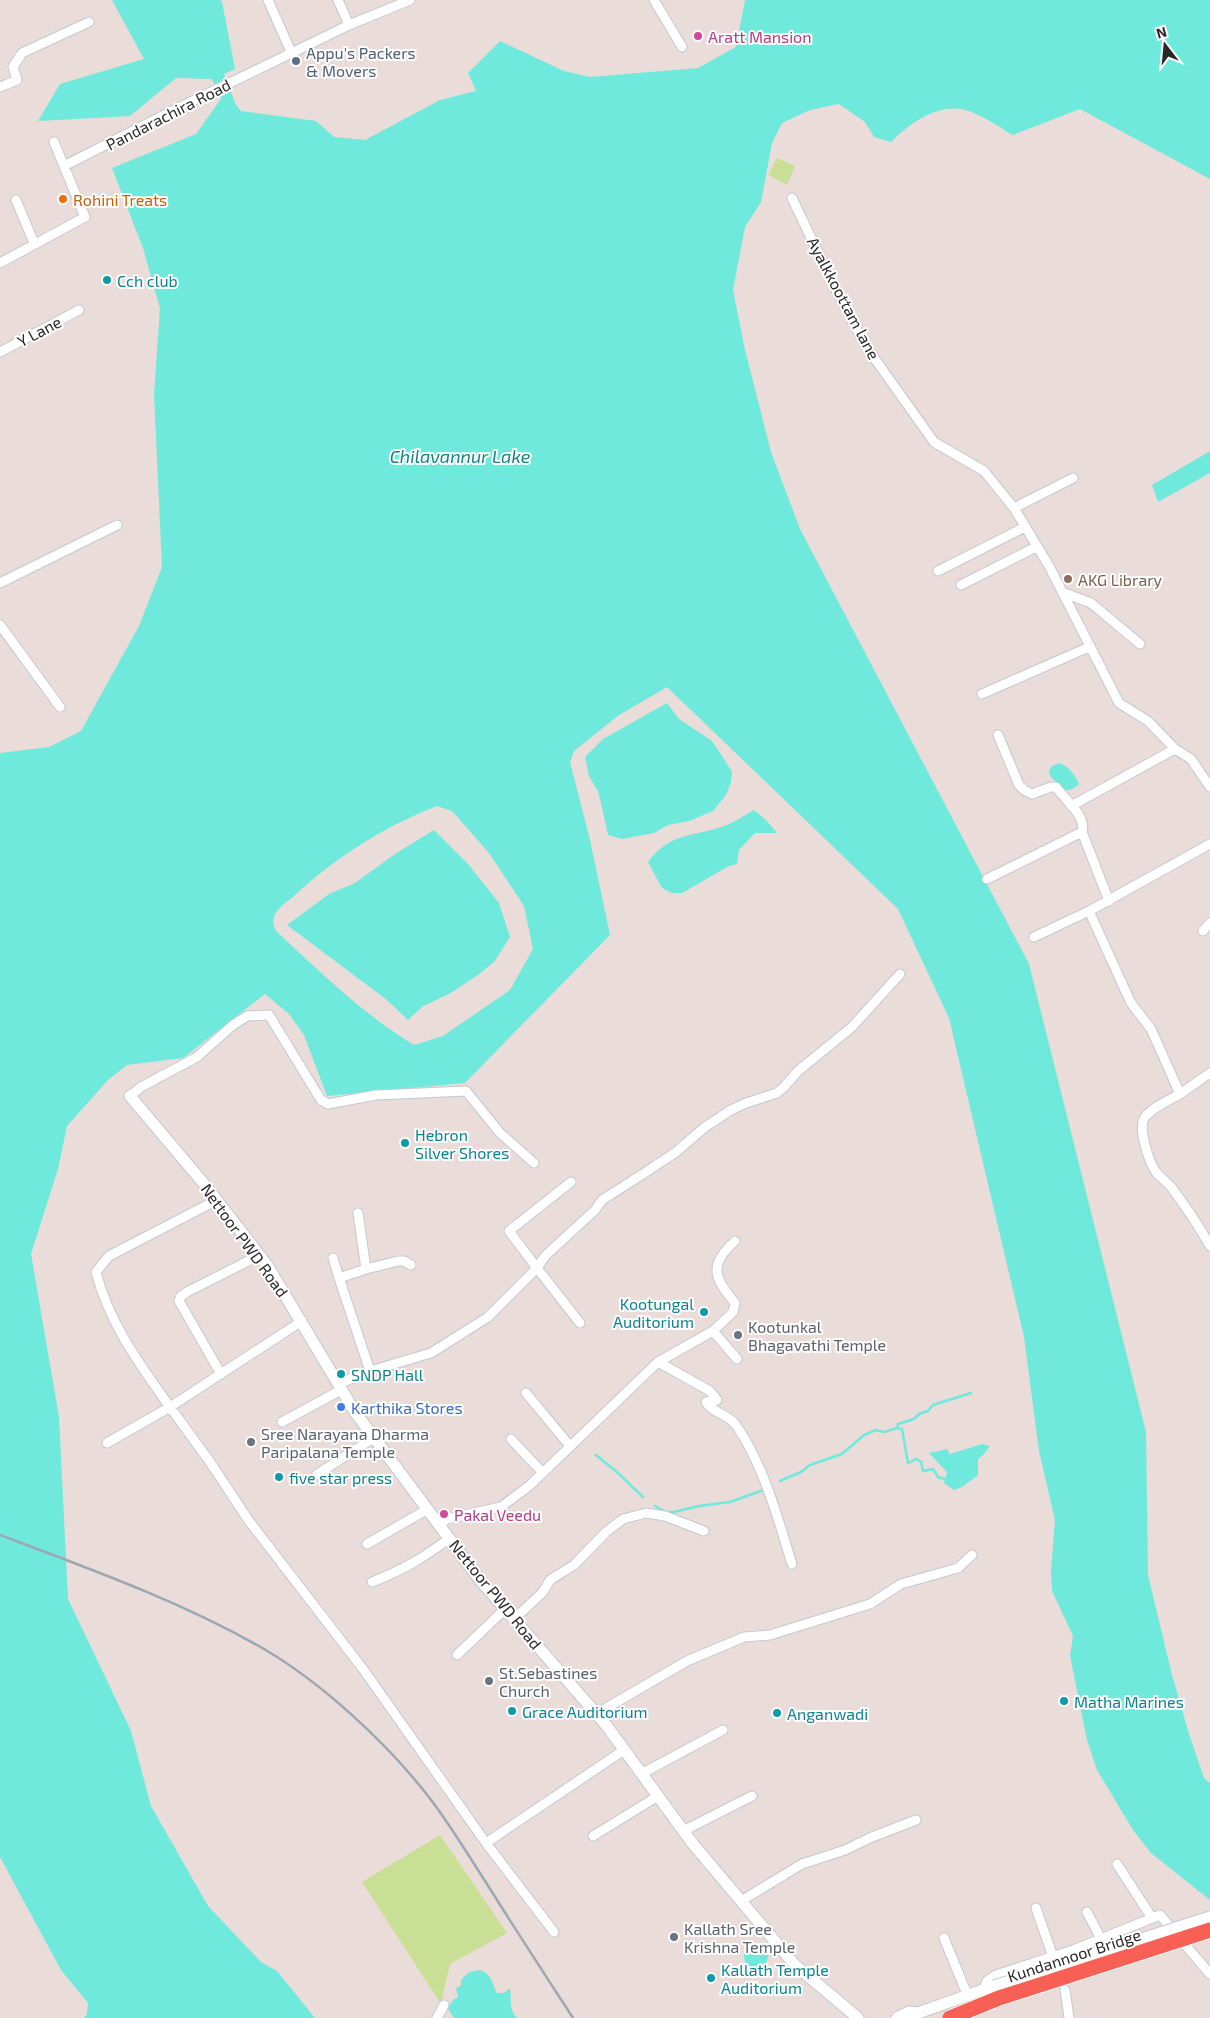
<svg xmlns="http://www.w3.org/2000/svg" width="1210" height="2018" font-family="'Exo 2',sans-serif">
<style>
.green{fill:#cadf96}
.water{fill:#6ee9dc;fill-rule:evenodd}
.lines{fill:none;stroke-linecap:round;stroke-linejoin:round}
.stream{stroke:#6ee9dc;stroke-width:2.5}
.street-casing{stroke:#c1cad1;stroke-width:11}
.secondary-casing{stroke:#c1cad1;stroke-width:13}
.street{stroke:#fff;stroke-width:9}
.secondary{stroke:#fff;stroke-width:11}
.rail{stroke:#9ca7b1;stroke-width:2.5}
.secondary-bridge-casing{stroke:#c1cad1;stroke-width:13;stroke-linecap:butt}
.highway-bridge-casing{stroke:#fff;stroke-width:17;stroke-linecap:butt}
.secondary-bridge{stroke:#fff;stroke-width:11}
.highway-bridge{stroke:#f85f55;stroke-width:15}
.hotel-dot{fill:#d1479c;stroke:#fff;stroke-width:2}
.service-dot{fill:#5c6f8a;stroke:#fff;stroke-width:2}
.food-dot{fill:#e8710a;stroke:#fff;stroke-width:2}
.culture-dot{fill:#0f9aa8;stroke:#fff;stroke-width:2}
.education-dot{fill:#8d6e63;stroke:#fff;stroke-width:2}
.worship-dot{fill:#6b7280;stroke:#fff;stroke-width:2}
.shop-dot{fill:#3f7fe0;stroke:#fff;stroke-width:2}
.labels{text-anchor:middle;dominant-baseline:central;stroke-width:4;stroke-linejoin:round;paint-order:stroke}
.hotel-label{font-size:16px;fill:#b23c85;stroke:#fff;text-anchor:start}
.service-label{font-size:16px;fill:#4e5e75;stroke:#fff;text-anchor:start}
.street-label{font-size:16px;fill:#272727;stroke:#fff}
.food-label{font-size:16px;fill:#c56008;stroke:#fff;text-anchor:start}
.culture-label{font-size:16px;fill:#0d838f;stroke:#fff;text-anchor:start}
.education-label{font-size:16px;fill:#785e54;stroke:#fff;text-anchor:start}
.worship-label{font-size:16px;fill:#5b616d;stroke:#fff;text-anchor:start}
.shop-label{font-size:16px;fill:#366cbe;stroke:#fff;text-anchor:start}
.water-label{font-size:18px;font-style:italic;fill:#128481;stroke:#fff}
</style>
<rect width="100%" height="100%" fill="#e9dcd9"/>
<path class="green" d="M 777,158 L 795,166 L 787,185 L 768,175 Z
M 440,1835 L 507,1933 L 450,1964 L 441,2004 L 362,1882 Z"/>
<path class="water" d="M 112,0 L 220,0 L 222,2 L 235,69 L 224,74 L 236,105 L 241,111 L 316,121 L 334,137 L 365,140 L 440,100 L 476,91 L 468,73 L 500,41 L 564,71 L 590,77 L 698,68 L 736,47 L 745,0 L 1210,0 L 1210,179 L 1080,109 L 1013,135 C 999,127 984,116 969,111 C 940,101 910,123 891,142 L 874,137 L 865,122 L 839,104 L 810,110 L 782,123 L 772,143 L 761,202 L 745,227 L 733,290 L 745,350 L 771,452 L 800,529 L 1029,964 L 1146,1432 L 1148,1575 L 1172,1675 L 1189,1734 L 1204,1778 L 1210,1783 L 1210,1900 L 1151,1853 L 1133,1830 L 1097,1770 L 1087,1740 L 1070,1656 L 1073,1636 L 1052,1591 L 1051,1571 L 1055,1520 L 1039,1451 L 1024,1337 L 949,1018 L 898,909 L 667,687 L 619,715 L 574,751 L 570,762 L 590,840 L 610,935 L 465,1083 L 327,1096 L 304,1035 L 289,1014 L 265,994 L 183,1058 L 127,1065 L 108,1080 L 67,1126 L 58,1169 L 31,1254 L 59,1417 L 68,1599 L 131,1731 L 151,1806 L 208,1906 L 261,1962 L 277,1971 L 315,2018 L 84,2018 L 87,2014 L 88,2003 L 61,1970 L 0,1857 L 0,753 L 49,747 L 81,731 L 139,626 L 162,567 L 154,394 L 160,308 L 143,248 L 112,168 L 196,134 L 221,99 L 212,79 L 176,78 L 130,116 L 38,121 L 60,84 L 144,59 ZM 437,806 L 452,811 L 489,853 L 524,906 L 533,949 L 510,990 L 443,1036 L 414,1045 C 363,1014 320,972 276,931 C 273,925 272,919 276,913 C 279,906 290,900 295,895 C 336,857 385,826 437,806 Z
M 1210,451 L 1210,473 L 1158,502 L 1152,485 Z
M 667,703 L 679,719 L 712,741 L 724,759 L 732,772 L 731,782 L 726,795 L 713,811 L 689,821 L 668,825 L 654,833 L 622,839 L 608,835 L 601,803 L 598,791 L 589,776 L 585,757 L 603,739 Z
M 1059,763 C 1069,766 1075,775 1079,784 C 1074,789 1070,790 1064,790 L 1050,776 L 1049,771 L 1052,766 Z
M 754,810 L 766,820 L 777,833 L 755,833 L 739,850 L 737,864 L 729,866 L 682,893 L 672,893 L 662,888 L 648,862 C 671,831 696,837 727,825 C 736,821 745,815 754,810 Z
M 434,830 L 468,864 L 499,903 L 510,937 L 495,961 L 478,975 L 449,994 L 423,1006 L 408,1020 L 387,1000 L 287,925 L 329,894 L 355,883 L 395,854 Z
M 982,1444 L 990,1446 L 983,1455 L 978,1459 L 978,1475 L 962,1487 L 954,1490 L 944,1483 L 947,1472 L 929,1453 L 947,1449 L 950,1454 Z
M744 1956a12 12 0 1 1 24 0a12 12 0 1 1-24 0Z
M 479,1970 C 491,1972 492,1983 497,1993 L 504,1993 L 510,1988 C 512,2000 508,2008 517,2018 L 454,2018 L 448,2009 L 453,2000 L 458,1997 L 456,1988 L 461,1986 L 461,1980 L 469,1972 Z"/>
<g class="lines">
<path class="stream" d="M 897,1428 L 898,1424 L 914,1419 L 919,1414 L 928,1411 L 933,1405 L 971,1393
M 596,1455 L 618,1473 L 643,1497
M 780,1481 L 801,1472 L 810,1465 L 842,1454 L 864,1435 L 876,1430 L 884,1432 L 897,1428 L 902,1429 L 908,1463 L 916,1459 L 921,1462 L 923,1471 L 933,1469 L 938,1477 L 948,1480
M 655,1506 L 666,1512 L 674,1512 L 699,1506 L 730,1502 L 761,1491"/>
<g class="street-casing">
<path id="street" d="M 268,0 L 292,54
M 338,0 L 349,25
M 654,0 L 682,47
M 0,87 L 17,80 L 13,67 L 22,53 L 89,22
M 64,166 L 176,109 L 349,25 L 410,0
M 792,198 L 835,288 L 865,345 L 934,442 L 984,471 L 1014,508 L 1049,566 L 1119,703 L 1148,721 L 1175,749 L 1191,759 L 1210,787
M 16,200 L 34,243
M 0,263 L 85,217 L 54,142
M 0,352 L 79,310
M 1014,508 L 1073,478
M 938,571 L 1025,527
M 0,583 L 117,525
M 961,585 L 1036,547
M 1062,592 L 1091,603 L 1140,644
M 0,625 L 60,707
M 982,694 L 1089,647
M 1071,806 L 1175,749
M 1082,832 L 1109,901
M 987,879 L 1082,832 C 1087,816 1065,800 1056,787 L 1051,787 L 1032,794 L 1024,790 L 1019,785 L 998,735
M 1089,911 L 1131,1003 L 1151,1029 L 1180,1094 C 1169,1100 1153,1107 1145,1117 C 1137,1127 1149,1162 1156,1172 C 1161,1178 1167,1182 1172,1188 C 1186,1207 1199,1226 1210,1246
M 1203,931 L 1210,923
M 1034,937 L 1089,911 L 1210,844
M 1180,1094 L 1210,1073
M 130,1096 L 141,1087 L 197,1057 L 233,1025 L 247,1016 L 269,1015 L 321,1100 L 328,1104 L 376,1095 L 466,1091 L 500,1133 L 534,1163
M 571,1182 L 509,1231 L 537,1268 L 545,1256 L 595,1210 L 602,1200 L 646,1172 L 676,1152 L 705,1127 L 731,1110 L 746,1103 L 777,1093 L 784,1087 L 798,1071 L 852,1027 L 900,974
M 217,1200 L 109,1256 L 96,1272 C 109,1323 140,1365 170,1407 L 302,1321
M 333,1258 L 339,1278
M 366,1269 L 398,1261 L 404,1261 L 411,1265
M 713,1331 L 737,1359
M 658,1362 L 710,1391 L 717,1400 L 706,1402 C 712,1413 728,1414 736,1425 C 764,1466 777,1516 792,1564
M 370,1371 L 431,1353 L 488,1317 L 537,1268 L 580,1323
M 221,1374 L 179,1301 L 181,1296 L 187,1292 L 260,1255
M 338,1384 L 370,1371 L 339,1278 L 366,1269 L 358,1213
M 526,1393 L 570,1446
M 282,1422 L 341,1390
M 511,1439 L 543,1473
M 107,1443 L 170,1407 L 210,1462 L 249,1521 L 363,1669 L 486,1843 L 554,1932
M 316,1475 L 375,1437
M 439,1525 L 447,1519 L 501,1507 L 529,1486 L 658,1362 L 713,1331 L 733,1312 L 735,1303 C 714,1278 708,1265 735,1241
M 367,1544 L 428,1509
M 372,1582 C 403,1570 423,1558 450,1538
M 514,1619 L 543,1592 L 550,1580 L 574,1565 L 606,1532 L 623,1519 L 646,1513 L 665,1516 L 704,1531
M 457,1655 L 505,1609
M 596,1714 L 687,1661 L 744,1637 L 770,1635 L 870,1604 L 901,1584 L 958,1568 L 972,1555
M 641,1774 L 723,1730
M 683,1831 L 752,1796
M 593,1836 L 658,1796
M 486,1843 L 624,1750
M 1117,1864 L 1152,1918
M 741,1901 L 802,1864 L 845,1850 L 872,1837 L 916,1820
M 1036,1908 L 1053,1957
M 1087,1912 L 1101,1939
M 944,1938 L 967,1994
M 984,1989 L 987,1981 L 996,1975 L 1073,1950 L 1160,1915 L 1210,1974
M 1065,1990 L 1069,2018
M 437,2018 L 444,2005"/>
</g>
<g class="secondary-casing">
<path id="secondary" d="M 130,1096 L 205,1185 L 267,1265 L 355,1412 L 480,1580 L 606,1725 L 693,1844 L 795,1965 L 858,2018
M 918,2013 L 994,1986
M 897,2018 L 909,2012 L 918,2013 L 915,2017"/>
</g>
<use href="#street" class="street"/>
<use href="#secondary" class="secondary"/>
<path class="rail" d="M 0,1535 C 90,1569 180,1601 264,1649 C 322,1683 387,1743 428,1796 C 450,1824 468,1855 487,1884 C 515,1929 544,1973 573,2018"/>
<g class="secondary-bridge-casing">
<path id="secondary-bridge" d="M 994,1986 L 1210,1917"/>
</g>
<g class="highway-bridge-casing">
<path id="highway-bridge" d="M 950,2018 L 999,1998 L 1210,1930"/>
</g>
<use href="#secondary-bridge" class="secondary-bridge"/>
<use href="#highway-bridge" class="highway-bridge"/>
</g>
<g class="hotel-dot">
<circle cx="698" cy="36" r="5"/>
<circle cx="444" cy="1514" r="5"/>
</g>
<circle class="service-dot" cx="296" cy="61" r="5"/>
<circle class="food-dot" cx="63" cy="199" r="5"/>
<g class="culture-dot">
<circle cx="107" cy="280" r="5"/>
<circle cx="405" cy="1143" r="5"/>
<circle cx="704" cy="1312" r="5"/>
<circle cx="341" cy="1374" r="5"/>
<circle cx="279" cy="1477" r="5"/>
<circle cx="1064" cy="1701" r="5"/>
<circle cx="512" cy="1711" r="5"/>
<circle cx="777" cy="1713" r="5"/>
<circle cx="711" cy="1978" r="5"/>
</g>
<circle class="education-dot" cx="1068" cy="579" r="5"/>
<g class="worship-dot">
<circle cx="738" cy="1335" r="5"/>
<circle cx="251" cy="1442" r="5"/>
<circle cx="489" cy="1681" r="5"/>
<circle cx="674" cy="1937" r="5"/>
</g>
<circle class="shop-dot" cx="341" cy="1407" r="5"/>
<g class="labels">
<g class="hotel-label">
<text x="708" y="36">Aratt Mansion</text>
<text x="454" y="1514">Pakal Veedu</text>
</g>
<g class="service-label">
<text x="306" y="52">Appu's Packers<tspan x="306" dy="18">&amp; Movers</tspan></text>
</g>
<g class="street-label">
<text transform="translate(168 114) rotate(-27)">Pandarachira Road</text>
<text transform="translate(844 298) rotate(62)">Ayalkkoottam lane</text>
<text transform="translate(39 331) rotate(-28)">Y Lane</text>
<text transform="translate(245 1240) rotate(54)">Nettoor PWD Road</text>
<text transform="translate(496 1594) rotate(51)">Nettoor PWD Road</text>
<text transform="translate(1074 1955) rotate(-18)">Kundannoor Bridge</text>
</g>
<g class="food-label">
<text x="73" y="199">Rohini Treats</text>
</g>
<g class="culture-label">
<text x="117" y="280">Cch club</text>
<text x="415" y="1134">Hebron<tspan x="415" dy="18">Silver Shores</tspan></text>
<text x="694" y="1303" text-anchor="end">Kootungal<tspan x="694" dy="18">Auditorium</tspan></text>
<text x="351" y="1374">SNDP Hall</text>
<text x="289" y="1477">five star press</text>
<text x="1074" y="1701">Matha Marines</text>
<text x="522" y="1711">Grace Auditorium</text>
<text x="787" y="1713">Anganwadi</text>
<text x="721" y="1969">Kallath Temple<tspan x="721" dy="18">Auditorium</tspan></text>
</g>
<g class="education-label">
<text x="1078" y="579">AKG Library</text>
</g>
<g class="worship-label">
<text x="748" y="1326">Kootunkal<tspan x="748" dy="18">Bhagavathi Temple</tspan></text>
<text x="261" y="1433">Sree Narayana Dharma<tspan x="261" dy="18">Paripalana Temple</tspan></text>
<text x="499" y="1672">St.Sebastines<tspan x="499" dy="18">Church</tspan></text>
<text x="684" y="1928">Kallath Sree<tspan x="684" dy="18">Krishna Temple</tspan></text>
</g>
<g class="shop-label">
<text x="351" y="1407">Karthika Stores</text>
</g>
<g class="water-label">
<text x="460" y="456">Chilavannur Lake</text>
</g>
</g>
<g transform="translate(1165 45) rotate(344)" stroke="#ffffff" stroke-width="4" paint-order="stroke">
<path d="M0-4L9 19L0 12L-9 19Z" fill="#272727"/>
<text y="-8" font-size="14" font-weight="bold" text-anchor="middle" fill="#272727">N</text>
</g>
</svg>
